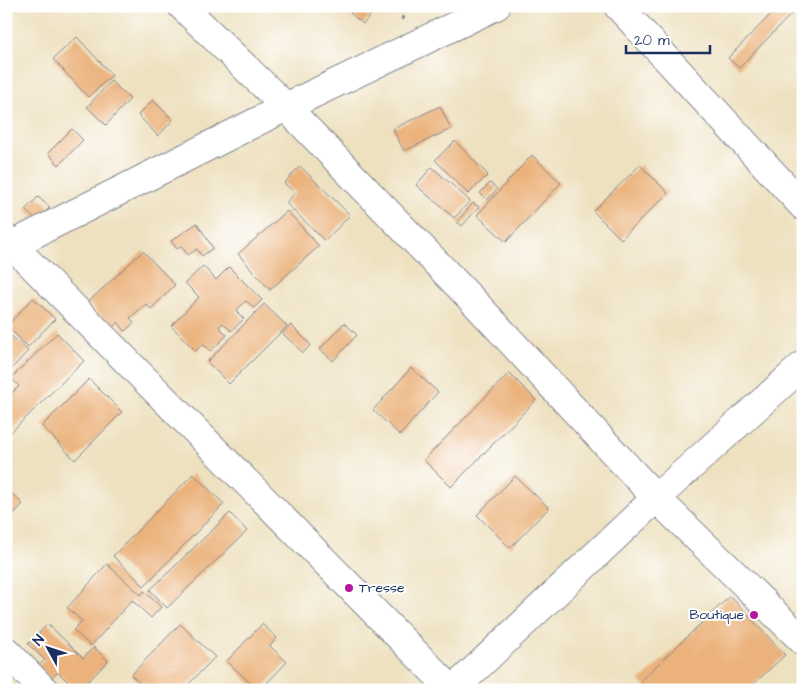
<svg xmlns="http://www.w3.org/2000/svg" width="809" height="696" font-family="'Architects Daughter',sans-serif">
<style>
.building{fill:#ebb27b}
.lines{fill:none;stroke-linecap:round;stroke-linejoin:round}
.minor-casing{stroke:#84888f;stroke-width:30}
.path{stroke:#84888f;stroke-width:3;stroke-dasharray:4 4;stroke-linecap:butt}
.minor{stroke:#fff;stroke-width:28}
.poi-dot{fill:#b5179e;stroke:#fff;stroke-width:2}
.labels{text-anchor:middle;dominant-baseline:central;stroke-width:4;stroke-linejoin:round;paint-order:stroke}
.poi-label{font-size:14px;fill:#1b2f5e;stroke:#fff;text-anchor:start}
</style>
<rect width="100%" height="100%" fill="#fff"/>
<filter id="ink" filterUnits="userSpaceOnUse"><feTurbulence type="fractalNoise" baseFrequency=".02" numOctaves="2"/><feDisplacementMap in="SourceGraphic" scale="10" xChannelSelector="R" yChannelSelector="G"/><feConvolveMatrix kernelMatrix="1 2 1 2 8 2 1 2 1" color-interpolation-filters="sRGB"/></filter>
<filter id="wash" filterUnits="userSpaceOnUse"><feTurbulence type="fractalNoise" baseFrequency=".0096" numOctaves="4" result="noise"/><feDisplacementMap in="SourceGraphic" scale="20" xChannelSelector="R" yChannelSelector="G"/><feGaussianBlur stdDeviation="1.12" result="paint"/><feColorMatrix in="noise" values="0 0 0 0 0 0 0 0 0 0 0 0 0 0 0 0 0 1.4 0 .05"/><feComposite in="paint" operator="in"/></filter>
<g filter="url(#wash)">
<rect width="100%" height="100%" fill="#eee1c0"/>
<g id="blocks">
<path class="building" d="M 356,6 L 372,6 L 376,9 L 363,24 L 350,13 Z
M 779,6 L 799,6 L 739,68 L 728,58 Z
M 77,37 L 112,75 L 88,97 L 53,59 Z
M 111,81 L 130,99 L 106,125 L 87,107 Z
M 153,100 L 173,120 L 158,136 L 138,115 Z
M 440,106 L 451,129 L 404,151 L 393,129 Z
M 72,129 L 83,140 L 59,165 L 48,153 Z
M 455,141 L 488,175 L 468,194 L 435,160 Z
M 532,155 L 561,183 L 506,242 L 477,215 Z
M 640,165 L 668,193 L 621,239 L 593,211 Z
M 300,166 L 350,215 L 325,241 L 286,203 L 295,193 L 284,183 Z
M 432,167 L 470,201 L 454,218 L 416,185 Z
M 490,183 L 497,189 L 487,200 L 480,193 Z
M 38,197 L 50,207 L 37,221 L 25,210 Z
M 473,203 L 479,207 L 462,226 L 457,222 Z
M 287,211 L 319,246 L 270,290 L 238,254 Z
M 197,223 L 213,248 L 202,256 L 197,249 L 188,255 L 181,246 L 177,249 L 171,241 Z
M 143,251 L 175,285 L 151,309 L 146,304 L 130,318 L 134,323 L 125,331 L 118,322 L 112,328 L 88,302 Z
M 203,266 L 216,280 L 229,267 L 262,300 L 254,308 L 246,301 L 236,311 L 244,319 L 231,331 L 223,323 L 219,327 L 227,335 L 211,351 L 203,344 L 196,351 L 171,326 L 199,297 L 185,283 Z
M 33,298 L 55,319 L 28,347 L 7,326 Z
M 264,304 L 287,326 L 229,384 L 207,362 Z
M 344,323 L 357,335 L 333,361 L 320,349 Z
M 291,325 L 311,345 L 303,353 L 282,333 Z
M 57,333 L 84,361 L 6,437 L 6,399 L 19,386 L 11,378 Z
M 9,334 L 28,351 L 6,375 L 6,337 Z
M 411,368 L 438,392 L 400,435 L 373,410 Z
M 509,373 L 536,400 L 451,487 L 424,460 Z
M 89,379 L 122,412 L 75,460 L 42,426 Z
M 193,474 L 224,504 L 144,586 L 113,556 Z
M 515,476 L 549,508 L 510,548 L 477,515 Z
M 6,488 L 23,504 L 6,522 Z
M 230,513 L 247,531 L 167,608 L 150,590 Z
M 107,564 L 141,595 L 144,591 L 161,607 L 151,618 L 132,600 L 91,646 L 73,630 L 82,621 L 67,608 Z
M 730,596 L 785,655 L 747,690 L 648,690 L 640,681 Z
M 48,624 L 83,658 L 94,647 L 108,661 L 80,690 L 76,690 L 58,672 L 51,679 L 38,666 L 45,660 L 28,644 Z
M 180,624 L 215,657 L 183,690 L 147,690 L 131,675 Z
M 262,624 L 277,638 L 270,646 L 287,662 L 260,690 L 257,690 L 227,661 Z"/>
</g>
</g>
<g filter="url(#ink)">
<use href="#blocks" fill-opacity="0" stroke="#84888f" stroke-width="1"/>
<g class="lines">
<g class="minor-casing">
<path id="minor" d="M 182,6 L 286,107 L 478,306 L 656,498 L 803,641
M 618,6 L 803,206
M 6,239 L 452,690
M 6,248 L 286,107 L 496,6
M 6,651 L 44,690
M 453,690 L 656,498 L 803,365"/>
</g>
<path class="path" d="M 402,20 L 406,6"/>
<use href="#minor" class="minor"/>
</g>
</g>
<g class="poi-dot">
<circle cx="349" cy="588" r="5"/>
<circle cx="754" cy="615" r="5"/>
</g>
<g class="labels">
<g class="poi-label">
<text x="359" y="588">Tresse</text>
<text x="744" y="615" text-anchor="end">Boutique</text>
</g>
</g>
<rect width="809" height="696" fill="none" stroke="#fff" stroke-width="25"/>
<g transform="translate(48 648) rotate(310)" stroke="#ffffff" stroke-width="4" paint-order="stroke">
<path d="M0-4L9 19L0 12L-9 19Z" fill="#1b2f5e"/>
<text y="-8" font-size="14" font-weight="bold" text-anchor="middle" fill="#1b2f5e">N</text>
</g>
<path d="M626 45v8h84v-8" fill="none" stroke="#1b2f5e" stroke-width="2.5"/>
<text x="634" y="45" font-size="15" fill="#1b2f5e" stroke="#ffffff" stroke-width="4" paint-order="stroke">20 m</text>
</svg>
